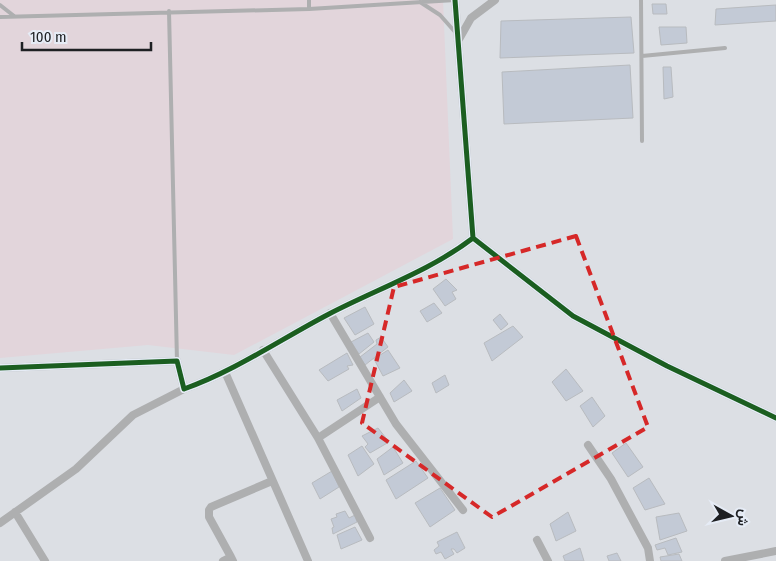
<svg xmlns="http://www.w3.org/2000/svg" width="776" height="561" font-family="'Fira Sans Condensed',Vazirmatn,sans-serif">
<style>
.industrial{fill:#e2d5db}
.building{fill:#c3cad6;stroke:#b8bbbf}
.lines{fill:none;stroke-linecap:round;stroke-linejoin:round}
.service{stroke:#aeafb0;stroke-width:4}
.minor{stroke:#aeafb0;stroke-width:8}
.cycleway-casing{stroke:#e6ecf6;stroke-width:8}
.cycleway{stroke:#1b5e20;stroke-width:5}
.marked{fill:none;stroke:#d62828;stroke-width:4;stroke-dasharray:10 6;stroke-linejoin:round}
</style>
<rect width="100%" height="100%" fill="#dcdfe4"/>
<path class="industrial" d="M 0,0 L 443,0 L 453,239 L 234,355 L 148,345 L 0,358 Z"/>
<path class="building" d="M 652,4 L 666,4 L 667,14 L 653,14 Z
M 776,5 L 776,21 L 715,25 L 716,9 Z
M 631,17 L 634,53 L 500,58 L 501,21 Z
M 659,27 L 686,27 L 687,43 L 661,45 Z
M 630,65 L 633,118 L 504,124 L 502,72 Z
M 663,67 L 671,67 L 673,97 L 664,99 Z
M 446,279 L 457,290 L 452,292 L 456,299 L 445,306 L 433,289 Z
M 434,303 L 442,313 L 427,322 L 420,311 Z
M 365,307 L 374,324 L 355,335 L 344,318 Z
M 500,314 L 508,324 L 501,330 L 493,320 Z
M 513,326 L 523,337 L 492,361 L 484,343 Z
M 368,333 L 374,342 L 359,354 L 351,342 Z
M 381,337 L 388,347 L 365,365 L 360,357 L 377,344 L 376,340 Z
M 388,350 L 400,368 L 383,376 L 374,359 Z
M 347,353 L 353,365 L 347,366 L 349,369 L 328,381 L 319,370 Z
M 566,369 L 583,391 L 566,401 L 552,382 Z
M 445,375 L 449,385 L 436,393 L 432,383 Z
M 404,380 L 412,391 L 394,402 L 390,393 Z
M 357,389 L 361,398 L 342,411 L 337,400 Z
M 592,397 L 605,416 L 593,427 L 580,406 Z
M 378,428 L 389,442 L 370,453 L 365,447 L 368,444 L 362,436 Z
M 626,443 L 643,467 L 628,477 L 612,453 Z
M 362,446 L 374,464 L 358,476 L 348,455 Z
M 393,447 L 403,463 L 384,475 L 377,459 Z
M 416,461 L 428,478 L 396,499 L 386,480 Z
M 332,471 L 339,487 L 320,499 L 312,483 Z
M 649,478 L 665,504 L 645,510 L 633,488 Z
M 440,488 L 455,510 L 430,527 L 415,503 Z
M 345,511 L 349,518 L 355,515 L 357,522 L 333,534 L 332,528 L 334,527 L 331,519 L 337,517 L 336,514 Z
M 568,512 L 576,531 L 556,541 L 550,524 Z
M 679,513 L 687,531 L 660,540 L 656,517 Z
M 355,527 L 362,540 L 341,549 L 337,535 Z
M 457,532 L 465,548 L 457,553 L 454,549 L 451,549 L 454,554 L 445,559 L 441,552 L 436,554 L 434,550 L 439,546 L 437,542 Z
M 676,538 L 682,552 L 668,555 L 665,548 L 657,550 L 655,545 Z
M 580,548 L 584,561 L 565,561 L 563,556 Z
M 617,553 L 621,561 L 609,561 L 607,556 Z
M 679,554 L 682,561 L 661,561 L 660,557 Z"/>
<g class="lines">
<path class="service" d="M 309,0 L 309,9
M 641,0 L 642,141
M 420,2 L 440,15 L 456,33
M 0,5 L 14,16
M 169,11 L 177,361
M 0,17 L 309,9 L 455,0
M 642,56 L 725,48"/>
<path class="minor" d="M 455,0 L 473,238
M 458,41 L 471,18 L 495,0
M 473,238 L 573,316 L 667,366 L 776,418
M 330,313 L 396,424 L 463,510
M 263,350 L 318,438 L 370,538
M 0,368 L 177,361 L 184,389 C 235,371 281,339 329,314 C 377,289 430,271 473,238
M 225,372 L 308,561
M 318,438 L 380,397
M 588,445 L 611,479 L 648,548 L 650,561
M 15,512 L 45,561
M 0,523 L 76,469 L 133,415 L 184,389
M 537,540 L 548,561
M 231,557 L 209,517 L 209,510 L 211,507 L 272,481
M 223,561 L 231,557 L 233,561
M 725,561 L 776,551"/>
<g class="cycleway-casing">
<path id="cycleway" d="M 455,0 L 473,238
M 473,238 L 573,316 L 667,366 L 776,418
M 0,368 L 177,361 L 184,389 C 235,371 281,339 329,314 C 377,289 430,271 473,238"/>
</g>
<use href="#cycleway" class="cycleway"/>
</g>
<path class="marked" d="M 576,236 L 648,427 L 492,517 L 362,423 L 394,287 Z"/>
<g transform="translate(731 516) rotate(98)" stroke="#e6ecf6" stroke-width="4" paint-order="stroke">
<path d="M0-4L9 19L0 12L-9 19Z" fill="#1e2023"/>
<text y="-8" font-size="14" font-weight="bold" text-anchor="middle" fill="#1e2023">ش</text>
</g>
<path d="M22 42v8h129v-8" fill="none" stroke="#1e2023" stroke-width="2.5"/>
<text x="30" y="42" font-size="15" fill="#1e2023" stroke="#e6ecf6" stroke-width="4" paint-order="stroke">100 m</text>
</svg>
